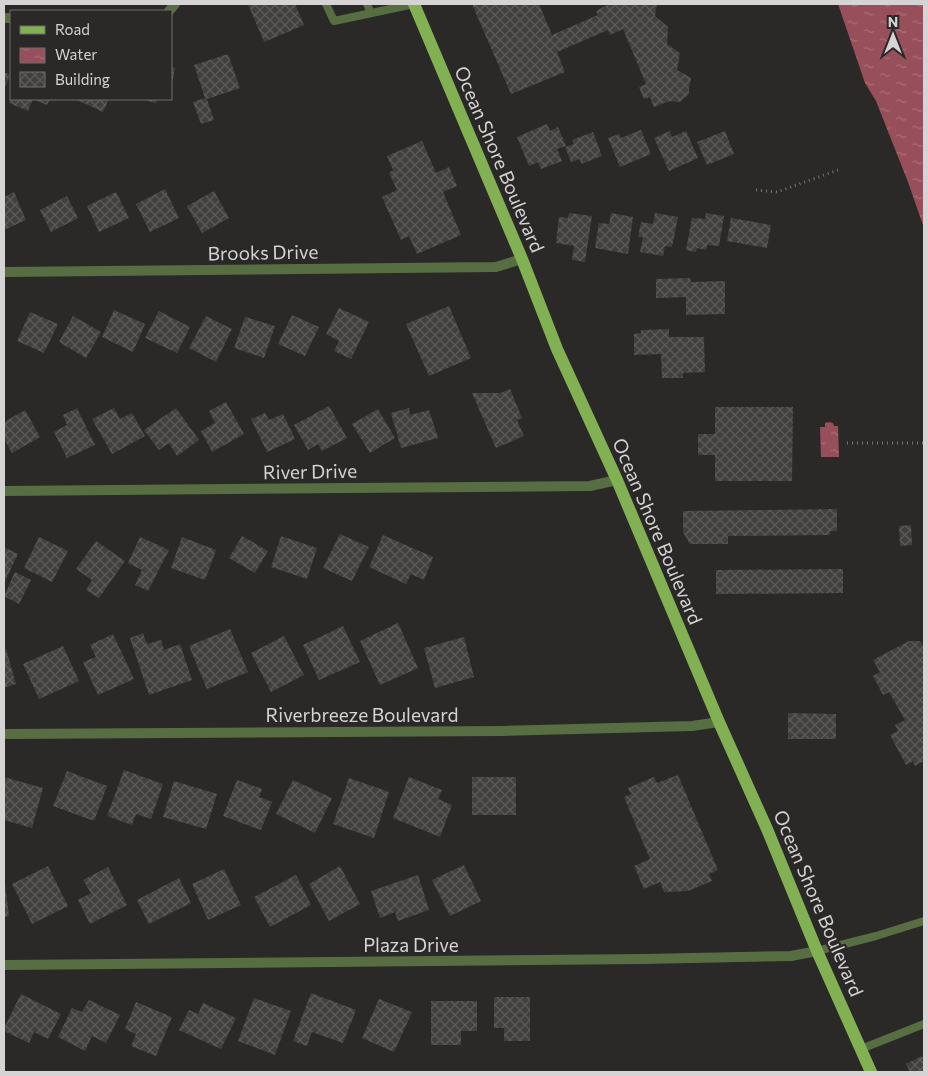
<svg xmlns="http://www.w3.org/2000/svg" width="928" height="1076" font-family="Commissioner,sans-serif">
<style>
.water{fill:url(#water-ripples)}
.building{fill:url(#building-cross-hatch)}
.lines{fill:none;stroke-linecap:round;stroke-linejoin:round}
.path{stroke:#787576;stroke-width:3;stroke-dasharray:1 4;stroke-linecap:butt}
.service{stroke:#576d42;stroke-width:8}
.minor{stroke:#576d42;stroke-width:10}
.primary{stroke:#82b153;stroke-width:12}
.labels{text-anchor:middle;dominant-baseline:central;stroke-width:4.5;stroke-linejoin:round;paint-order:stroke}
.street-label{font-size:19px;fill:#d6d3d4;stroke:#2b2828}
</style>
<defs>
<pattern id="water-ripples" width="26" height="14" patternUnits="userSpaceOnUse" patternTransform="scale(1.25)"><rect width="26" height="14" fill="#984f5c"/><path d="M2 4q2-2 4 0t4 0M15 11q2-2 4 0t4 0" fill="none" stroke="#aa707a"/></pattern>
<pattern id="building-cross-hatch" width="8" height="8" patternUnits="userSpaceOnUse" patternTransform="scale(1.25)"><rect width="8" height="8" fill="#423f3f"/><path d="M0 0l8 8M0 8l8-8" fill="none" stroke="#5d5a5a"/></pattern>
</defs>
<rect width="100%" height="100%" fill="#2b2828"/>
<path class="water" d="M 838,4 L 924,4 L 924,228 L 908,182 L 876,101 L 865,83 Z
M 829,422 L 833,423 L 834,426 L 838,426 L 839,457 L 821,457 L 820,427 L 825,427 L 825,423 Z"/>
<path class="building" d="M 248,4 L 295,4 L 304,25 L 264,42 Z
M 472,4 L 539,4 L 552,35 L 598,15 L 596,11 L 609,4 L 657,4 L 655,16 L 668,27 L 667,44 L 680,53 L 677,70 L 691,78 L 689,88 L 689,94 L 680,102 L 670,101 L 654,107 L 650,97 L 644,99 L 639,87 L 646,84 L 623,29 L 610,35 L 608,30 L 557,52 L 565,72 L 511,94 Z
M 228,54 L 240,88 L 207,99 L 214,120 L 201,124 L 193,102 L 205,98 L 194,65 Z
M 171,67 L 175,68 L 172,83 L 171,82 Z
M 4,72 L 10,75 L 4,89 Z
M 11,99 L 50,99 L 47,105 L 33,99 L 28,111 L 9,103 Z
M 75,99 L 109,99 L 103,112 Z
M 140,99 L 157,99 L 156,103 Z
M 547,124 L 550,131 L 558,127 L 566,146 L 557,149 L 562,161 L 541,169 L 538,162 L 529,166 L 517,137 Z
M 641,130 L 651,154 L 620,167 L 608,138 L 619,134 L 621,138 Z
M 670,131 L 672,137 L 686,131 L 698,158 L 669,171 L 654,138 Z
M 725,131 L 734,154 L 707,165 L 697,142 Z
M 593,132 L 602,156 L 581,164 L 580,159 L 571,162 L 565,147 L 574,144 L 572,140 Z
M 422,141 L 436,173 L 449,167 L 457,186 L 443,192 L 461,235 L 417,254 L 409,236 L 401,240 L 382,197 L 397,190 L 389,173 L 393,170 L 387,156 Z
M 165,189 L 179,218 L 150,232 L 136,204 Z
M 214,191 L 229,218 L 202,233 L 187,206 Z
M 14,192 L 26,220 L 4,230 L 4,197 Z
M 116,192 L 129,218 L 99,232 L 87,206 Z
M 67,196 L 78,218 L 51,232 L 40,210 Z
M 569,213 L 592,216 L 585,262 L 572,260 L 574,246 L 556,243 L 559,217 L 568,218 Z
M 611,213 L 633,217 L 628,254 L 595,248 L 599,223 L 609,224 Z
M 655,213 L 678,217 L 672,247 L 665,246 L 663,256 L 640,252 L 643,237 L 638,237 L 641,222 L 653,224 Z
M 706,213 L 724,216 L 719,246 L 707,245 L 706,250 L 697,248 L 696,252 L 686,250 L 692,218 L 705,219 Z
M 731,218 L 771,225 L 767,248 L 727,241 Z
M 690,278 L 691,282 L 725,281 L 725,314 L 686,315 L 686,297 L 656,298 L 656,279 Z
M 449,306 L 471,358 L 429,376 L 406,324 Z
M 339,308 L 369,322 L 351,359 L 334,351 L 339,341 L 326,334 Z
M 114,310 L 145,324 L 133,352 L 102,337 Z
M 159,311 L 190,327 L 177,353 L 145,338 Z
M 30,312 L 58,324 L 44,353 L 17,341 Z
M 292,315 L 319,327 L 305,356 L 278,344 Z
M 73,316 L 101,332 L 86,358 L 59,342 Z
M 206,316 L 232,329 L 216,362 L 189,348 Z
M 245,317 L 275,326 L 264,358 L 234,348 Z
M 669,329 L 669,337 L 704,337 L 705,372 L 683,373 L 683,378 L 662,378 L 661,354 L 634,355 L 634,334 L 641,333 L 641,330 Z
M 510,389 L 522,418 L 517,420 L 524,436 L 496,448 L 472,393 L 501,393 Z
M 226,402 L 244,434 L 212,452 L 201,431 L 215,423 L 209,411 Z
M 329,406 L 347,438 L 322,451 L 318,444 L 308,450 L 294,425 Z
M 715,407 L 793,407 L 792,481 L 715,481 L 715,455 L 698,455 L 698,434 L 715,434 Z
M 77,408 L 95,445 L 67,458 L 54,432 L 67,425 L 63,415 Z
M 114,408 L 120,419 L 132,413 L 145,436 L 112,454 L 92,419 Z
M 176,408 L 199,440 L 177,456 L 169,443 L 159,450 L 144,430 Z
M 409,408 L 410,415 L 429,410 L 438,438 L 401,448 L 391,413 Z
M 378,409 L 395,438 L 370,453 L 352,424 Z
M 25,410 L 40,437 L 12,453 L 4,439 L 4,422 Z
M 265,413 L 269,420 L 283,414 L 295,439 L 267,452 L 251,419 Z
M 837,509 L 837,531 L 830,531 L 830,535 L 728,536 L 728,544 L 690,544 L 683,532 L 683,511 Z
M 911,525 L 912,545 L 900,546 L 899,526 Z
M 340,534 L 369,547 L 352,581 L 323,568 Z
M 383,535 L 433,557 L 424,580 L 411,574 L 406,584 L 369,567 Z
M 242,536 L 268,551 L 255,573 L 229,558 Z
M 281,536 L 317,548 L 307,579 L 271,567 Z
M 39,537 L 68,551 L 52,582 L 24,568 Z
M 140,537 L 169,550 L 148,591 L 135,585 L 142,570 L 128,563 Z
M 182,537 L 216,550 L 205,580 L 171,568 Z
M 96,541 L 125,561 L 99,598 L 86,590 L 92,580 L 76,569 Z
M 4,547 L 18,554 L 4,583 Z
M 843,569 L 843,593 L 716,594 L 716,570 Z
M 15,572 L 31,580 L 19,604 L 4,596 Z
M 398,623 L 418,668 L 380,685 L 360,641 Z
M 343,626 L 360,662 L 319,680 L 303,645 Z
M 230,629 L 248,672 L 207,689 L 189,646 Z
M 143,633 L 147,644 L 161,640 L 164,650 L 180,644 L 192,680 L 149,695 L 130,638 Z
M 113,634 L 134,679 L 98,695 L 83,662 L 96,657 L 90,645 Z
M 284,636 L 304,675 L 271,692 L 251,653 Z
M 464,637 L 474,677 L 435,688 L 424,648 Z
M 909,641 L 920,641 L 924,647 L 924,761 L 915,766 L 913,761 L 906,765 L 890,735 L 898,731 L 895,725 L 905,720 L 889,692 L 883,695 L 873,676 L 880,672 L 873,660 Z
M 63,646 L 79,681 L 39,699 L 23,664 Z
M 4,649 L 6,649 L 16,684 L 4,688 Z
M 788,713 L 836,714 L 836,739 L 788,739 Z
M 124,770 L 163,784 L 151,819 L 136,814 L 132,825 L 107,816 Z
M 67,771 L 107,786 L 94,821 L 53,806 Z
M 678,775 L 718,870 L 709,874 L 712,881 L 688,891 L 664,892 L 660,882 L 644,889 L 634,866 L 650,859 L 624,797 L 631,794 L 628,788 L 654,777 L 657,783 Z
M 4,777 L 43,788 L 32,828 L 4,820 Z
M 409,777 L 442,790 L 438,799 L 452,805 L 440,837 L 393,818 Z
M 472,777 L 516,777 L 516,815 L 472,815 Z
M 349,778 L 389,792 L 374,838 L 333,824 Z
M 237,780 L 262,789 L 259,797 L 272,802 L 261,830 L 223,816 Z
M 293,780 L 332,798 L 315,833 L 276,814 Z
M 174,781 L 217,794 L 206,829 L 163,817 Z
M 464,865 L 481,901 L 450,916 L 432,880 Z
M 48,866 L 68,906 L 32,924 L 12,884 Z
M 340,866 L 360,904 L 329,921 L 309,884 Z
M 108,867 L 127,905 L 90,924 L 78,900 L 91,893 L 83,880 Z
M 224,869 L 241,905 L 208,920 L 192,884 Z
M 296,875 L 311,905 L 270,927 L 254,897 Z
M 418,875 L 429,910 L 398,921 L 395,912 L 380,918 L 371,891 Z
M 179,878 L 191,903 L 149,924 L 137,900 Z
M 4,884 L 5,884 L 9,916 L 4,917 Z
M 311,993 L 356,1010 L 343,1043 L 312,1032 L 307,1046 L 293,1041 Z
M 21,994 L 61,1014 L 48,1039 L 34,1032 L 29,1043 L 4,1031 L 4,1028 Z
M 494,997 L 530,997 L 530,1041 L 504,1041 L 504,1028 L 494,1028 Z
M 254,998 L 291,1011 L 275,1055 L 238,1041 Z
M 379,999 L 412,1012 L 394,1052 L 362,1038 Z
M 89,1000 L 120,1015 L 106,1043 L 92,1036 L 85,1051 L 58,1037 L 72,1008 L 82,1012 Z
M 431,1001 L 477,1001 L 477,1031 L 461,1031 L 461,1045 L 431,1045 Z
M 136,1002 L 172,1017 L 156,1056 L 131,1046 L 136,1034 L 125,1029 Z
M 203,1003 L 236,1018 L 221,1049 L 179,1030 L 189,1010 L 198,1014 Z
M 922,1056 L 924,1061 L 924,1072 L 910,1072 L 906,1064 Z"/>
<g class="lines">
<path class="path" d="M 756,190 L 777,192 L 838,170
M 847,443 L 924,443"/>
<path class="service" d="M 326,4 L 334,21 L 414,4
M 367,4 L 371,13
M 817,951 L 876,936 L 924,921
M 861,1049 L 924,1024"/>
<path class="minor" d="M 169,11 L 175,4
M 4,18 L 11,18
M 4,272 L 496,267 L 522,259
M 4,491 L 590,486 L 617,480
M 4,734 L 503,731 L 692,726 L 719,722
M 4,965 L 644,959 L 791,956 L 817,951"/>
<path class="primary" d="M 414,4 L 522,259 L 557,349 L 617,480 L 719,722 L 767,829 L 817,951 L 871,1072"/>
</g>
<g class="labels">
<g class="street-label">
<text transform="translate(500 159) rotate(67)">Ocean Shore Boulevard</text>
<text transform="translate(263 252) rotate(-1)">Brooks Drive</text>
<text transform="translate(310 471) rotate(-1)">River Drive</text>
<text transform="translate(658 531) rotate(67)">Ocean Shore Boulevard</text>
<text x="362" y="714">Riverbreeze Boulevard</text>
<text transform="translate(819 903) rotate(67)">Ocean Shore Boulevard</text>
<text x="411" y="944">Plaza Drive</text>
</g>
</g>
<rect width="928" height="1076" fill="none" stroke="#d6d3d4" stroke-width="10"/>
<rect x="10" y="10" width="162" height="90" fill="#2b2828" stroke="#6f6c6d"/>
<rect x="20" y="26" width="25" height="8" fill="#82b153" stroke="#6f6c6d"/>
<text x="55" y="35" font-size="15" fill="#d6d3d4">Road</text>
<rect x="20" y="48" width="25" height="15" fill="url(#water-ripples)" stroke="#6f6c6d"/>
<text x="55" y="60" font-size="15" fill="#d6d3d4">Water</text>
<rect x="20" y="72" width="25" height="15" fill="url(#building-cross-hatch)" stroke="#6f6c6d"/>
<text x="55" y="85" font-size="15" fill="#d6d3d4">Building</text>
<g transform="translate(893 35)" stroke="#2b2828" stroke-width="4" paint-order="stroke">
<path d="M0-4L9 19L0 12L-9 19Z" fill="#d6d3d4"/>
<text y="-8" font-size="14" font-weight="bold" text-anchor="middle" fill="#d6d3d4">N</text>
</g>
</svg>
